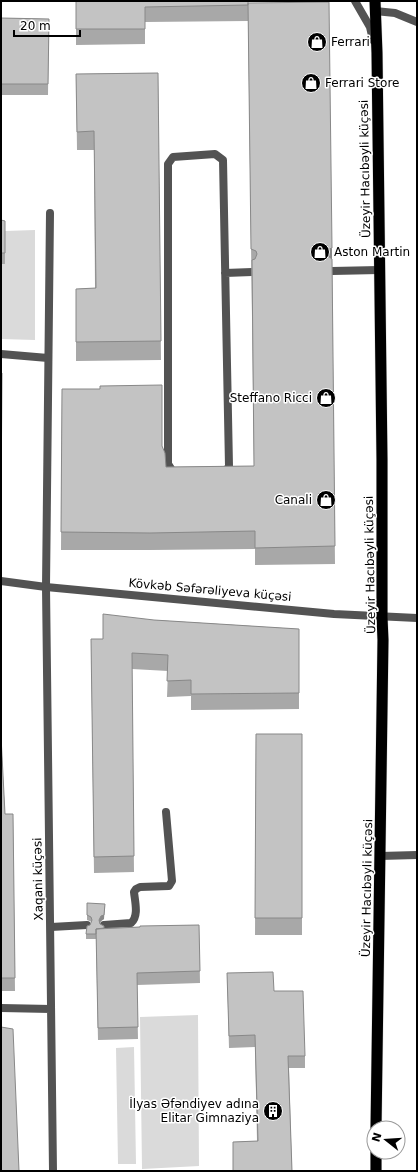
<svg xmlns="http://www.w3.org/2000/svg" width="418" height="1172" font-family="'DejaVu Sans',sans-serif">
<style>
.green{fill:#dadada}
.lines{fill:none;stroke-linecap:round;stroke-linejoin:round}
.trunk-casing{stroke:#dbdbdb;stroke-width:12}
.service{stroke:#535353;stroke-width:8}
.minor{stroke:#535353;stroke-width:8}
.tertiary{stroke:#535353;stroke-width:8}
.trunk{stroke:#000;stroke-width:11}
.wall{fill:#a8a8a8}
.shaded-wall{fill:#888}
.building{fill:#c3c3c3;stroke:#888}
.labels{text-anchor:middle;dominant-baseline:central;stroke-width:3;stroke-linejoin:round;paint-order:stroke}
.poi-label{font-size:12px;fill:#000;stroke:#fff;text-anchor:start}
.street-label{font-size:12px;fill:#000;stroke:#fff}
</style>
<rect width="100%" height="100%" fill="#fff"/>
<path class="green" d="M 35,230 L 35,340 L 1,339 L 1,264 L 5,263 L 5,231 Z
M 198,1015 L 199,1166 L 142,1169 L 140,1017 Z
M 134,1047 L 136,1164 L 118,1164 L 116,1048 Z"/>
<g class="lines">
<g class="trunk-casing">
<path id="trunk" d="M 375,1 L 377,53 L 382,459 L 382,617 L 383,640 L 376,1128
M 376,1171 L 376,1152"/>
</g>
<path class="service" d="M 375,11 L 395,13 L 417,22
M 215,154 L 223,160 L 229,466 L 223,476 L 175,475 L 168,464 L 168,164 L 173,157 Z
M 332,271 L 379,270
M 225,273 L 252,272
M 1,354 L 48,358
M 46,587 L 50,213
M 380,856 L 417,855
M 104,925 L 131,923 C 139,916 135,902 134,892 L 136,889 L 140,887 L 169,886 L 172,881 L 166,812
M 51,927 L 87,925"/>
<path class="minor" d="M 355,1 L 370,27 L 373,40
M 46,587 L 53,1171
M 1,1008 L 51,1009"/>
<path class="tertiary" d="M 1,581 L 46,587 L 334,614 L 417,618"/>
<use href="#trunk" class="trunk"/>
</g>
<path class="wall" d="M 76,1 L 248,5 L 332,259 L 335,564 L 255,565 L 255,549 L 150,550 L 61,550 L 62,389 L 162,446 L 166,467 L 254,466 L 248,21 L 145,22 L 145,44 L 76,45 Z
M 1,18 L 49,19 L 48,95 L 1,95 Z
M 158,73 L 161,360 L 76,361 L 76,289 L 95,288 L 94,150 L 77,150 L 76,74 Z
M 1,220 L 5,221 L 5,264 L 1,264 Z
M 154,620 L 299,629 L 299,709 L 191,710 L 191,696 L 167,697 L 168,671 L 132,669 L 134,872 L 94,873 L 91,639 L 103,639 Z
M 256,734 L 302,734 L 302,935 L 255,935 Z
M 1,736 L 5,814 L 13,814 L 15,991 L 1,991 Z
M 87,903 L 104,919 L 101,921 L 99,923 L 104,928 L 199,925 L 200,983 L 137,985 L 138,1039 L 98,1040 L 96,939 L 86,939 L 86,934 L 92,922 L 87,920 Z
M 227,973 L 274,991 L 305,1056 L 305,1068 L 289,1068 L 292,1171 L 233,1171 L 233,1142 L 257,1141 L 255,1047 L 229,1048 Z"/>
<path class="shaded-wall" d="M 332,248 L 332,266 L 329,267 L 327,253 L 329,249 Z
M 105,904 L 104,919 L 101,921 L 99,925 L 99,920 Z"/>
<path class="building" d="M 76,1 L 248,1 L 248,5 L 145,7 L 145,29 L 76,29 Z
M 329,2 L 332,248 L 329,249 L 327,253 L 328,256 L 332,259 L 335,546 L 255,548 L 255,531 L 150,533 L 61,532 L 62,389 L 100,389 L 100,386 L 162,385 L 162,446 L 165,453 L 166,467 L 254,466 L 252,260 L 255,259 L 257,254 L 256,251 L 251,249 L 248,3 Z
M 1,18 L 49,19 L 48,84 L 1,84 Z
M 158,73 L 161,341 L 76,342 L 76,289 L 96,288 L 94,131 L 77,132 L 76,74 Z
M 1,220 L 5,221 L 5,253 L 1,253 Z
M 1,373 L 2,373 L 1,502 Z
M 103,614 L 154,620 L 299,629 L 299,693 L 191,694 L 191,680 L 167,681 L 168,655 L 132,653 L 134,856 L 94,857 L 91,639 L 103,639 Z
M 256,734 L 302,734 L 302,918 L 255,918 Z
M 1,736 L 5,814 L 13,814 L 15,978 L 1,978 Z
M 87,903 L 105,904 L 104,915 L 101,916 L 99,920 L 100,924 L 104,926 L 104,928 L 96,929 L 96,934 L 86,934 L 87,926 L 90,925 L 92,920 L 91,917 L 87,915 Z
M 199,925 L 200,971 L 137,973 L 138,1027 L 98,1028 L 96,929 L 140,927 L 140,926 Z
M 273,972 L 274,991 L 303,991 L 305,1056 L 288,1056 L 292,1171 L 233,1171 L 233,1142 L 258,1141 L 255,1035 L 229,1036 L 227,973 Z
M 1,1027 L 13,1029 L 19,1171 L 1,1171 Z"/>
<defs>
<g id="shop-disc" transform="scale(1)"><circle r="9.5" fill="#000" stroke="#fff"/><path d="M-5-2.5h2.3a2.7 3.5 0 0 1 5.4 0H5L5.5 6h-11ZM-1.5-2.5h3a1.5 2.3 0 0 0-3 0Z" fill="#fff"/></g>
<g id="building-disc" transform="scale(1)"><circle r="9.5" fill="#000" stroke="#fff"/><path d="M-4-6H4V6H1V3H-1V6H-4ZM-2.5-4.3h1.7v1.8h-1.7ZM.8-4.3h1.7v1.8H.8ZM-2.5-1h1.7V.8h-1.7ZM.8-1h1.7V.8H.8Z" fill="#fff"/></g>
</defs>
<g fill-rule="evenodd">
<use href="#shop-disc" x="317" y="42"/>
<use href="#shop-disc" x="311" y="83"/>
<use href="#shop-disc" x="320" y="252"/>
<use href="#shop-disc" x="326" y="398"/>
<use href="#shop-disc" x="326" y="500"/>
<use href="#building-disc" x="273" y="1111"/>
</g>
<g class="labels">
<g class="poi-label">
<text x="331" y="42">Ferrari</text>
<text x="325" y="83">Ferrari Store</text>
<text x="334" y="252">Aston Martin</text>
<text x="312" y="398" text-anchor="end">Steffano Ricci</text>
<text x="312" y="500" text-anchor="end">Canali</text>
<text x="259" y="1104" text-anchor="end">İlyas Əfəndiyev adına<tspan x="259" dy="14">Elitar Gimnaziya</tspan></text>
</g>
<g class="street-label">
<text transform="translate(365 169) rotate(-91)">Üzeyir Hacıbəyli küçəsi</text>
<text transform="translate(370 565) rotate(-91)">Üzeyir Hacıbəyli küçəsi</text>
<text transform="translate(210 590) rotate(5)">Kövkəb Səfərəliyeva küçəsi</text>
<text transform="translate(38 879) rotate(-91)">Xaqani küçəsi</text>
<text transform="translate(367 888) rotate(-89)">Üzeyir Hacıbəyli küçəsi</text>
</g>
</g>
<rect width="418" height="1172" fill="none" stroke="#000000" stroke-width="4"/>
<g transform="translate(386 1140) rotate(287)"><circle r="19" fill="#ffffff" stroke="#999999"/>
<path d="M0-3L7 15L0 10L-7 15Z" fill="#000000"/>
<text y="-6" font-size="11" font-weight="bold" text-anchor="middle" fill="#000000">N</text>
</g>
<path d="M14 30v6h66v-6" fill="none" stroke="#000000" stroke-width="2"/>
<text x="20" y="30" font-size="12" fill="#000000" stroke="#ffffff" stroke-width="3" paint-order="stroke">20 m</text>
</svg>
